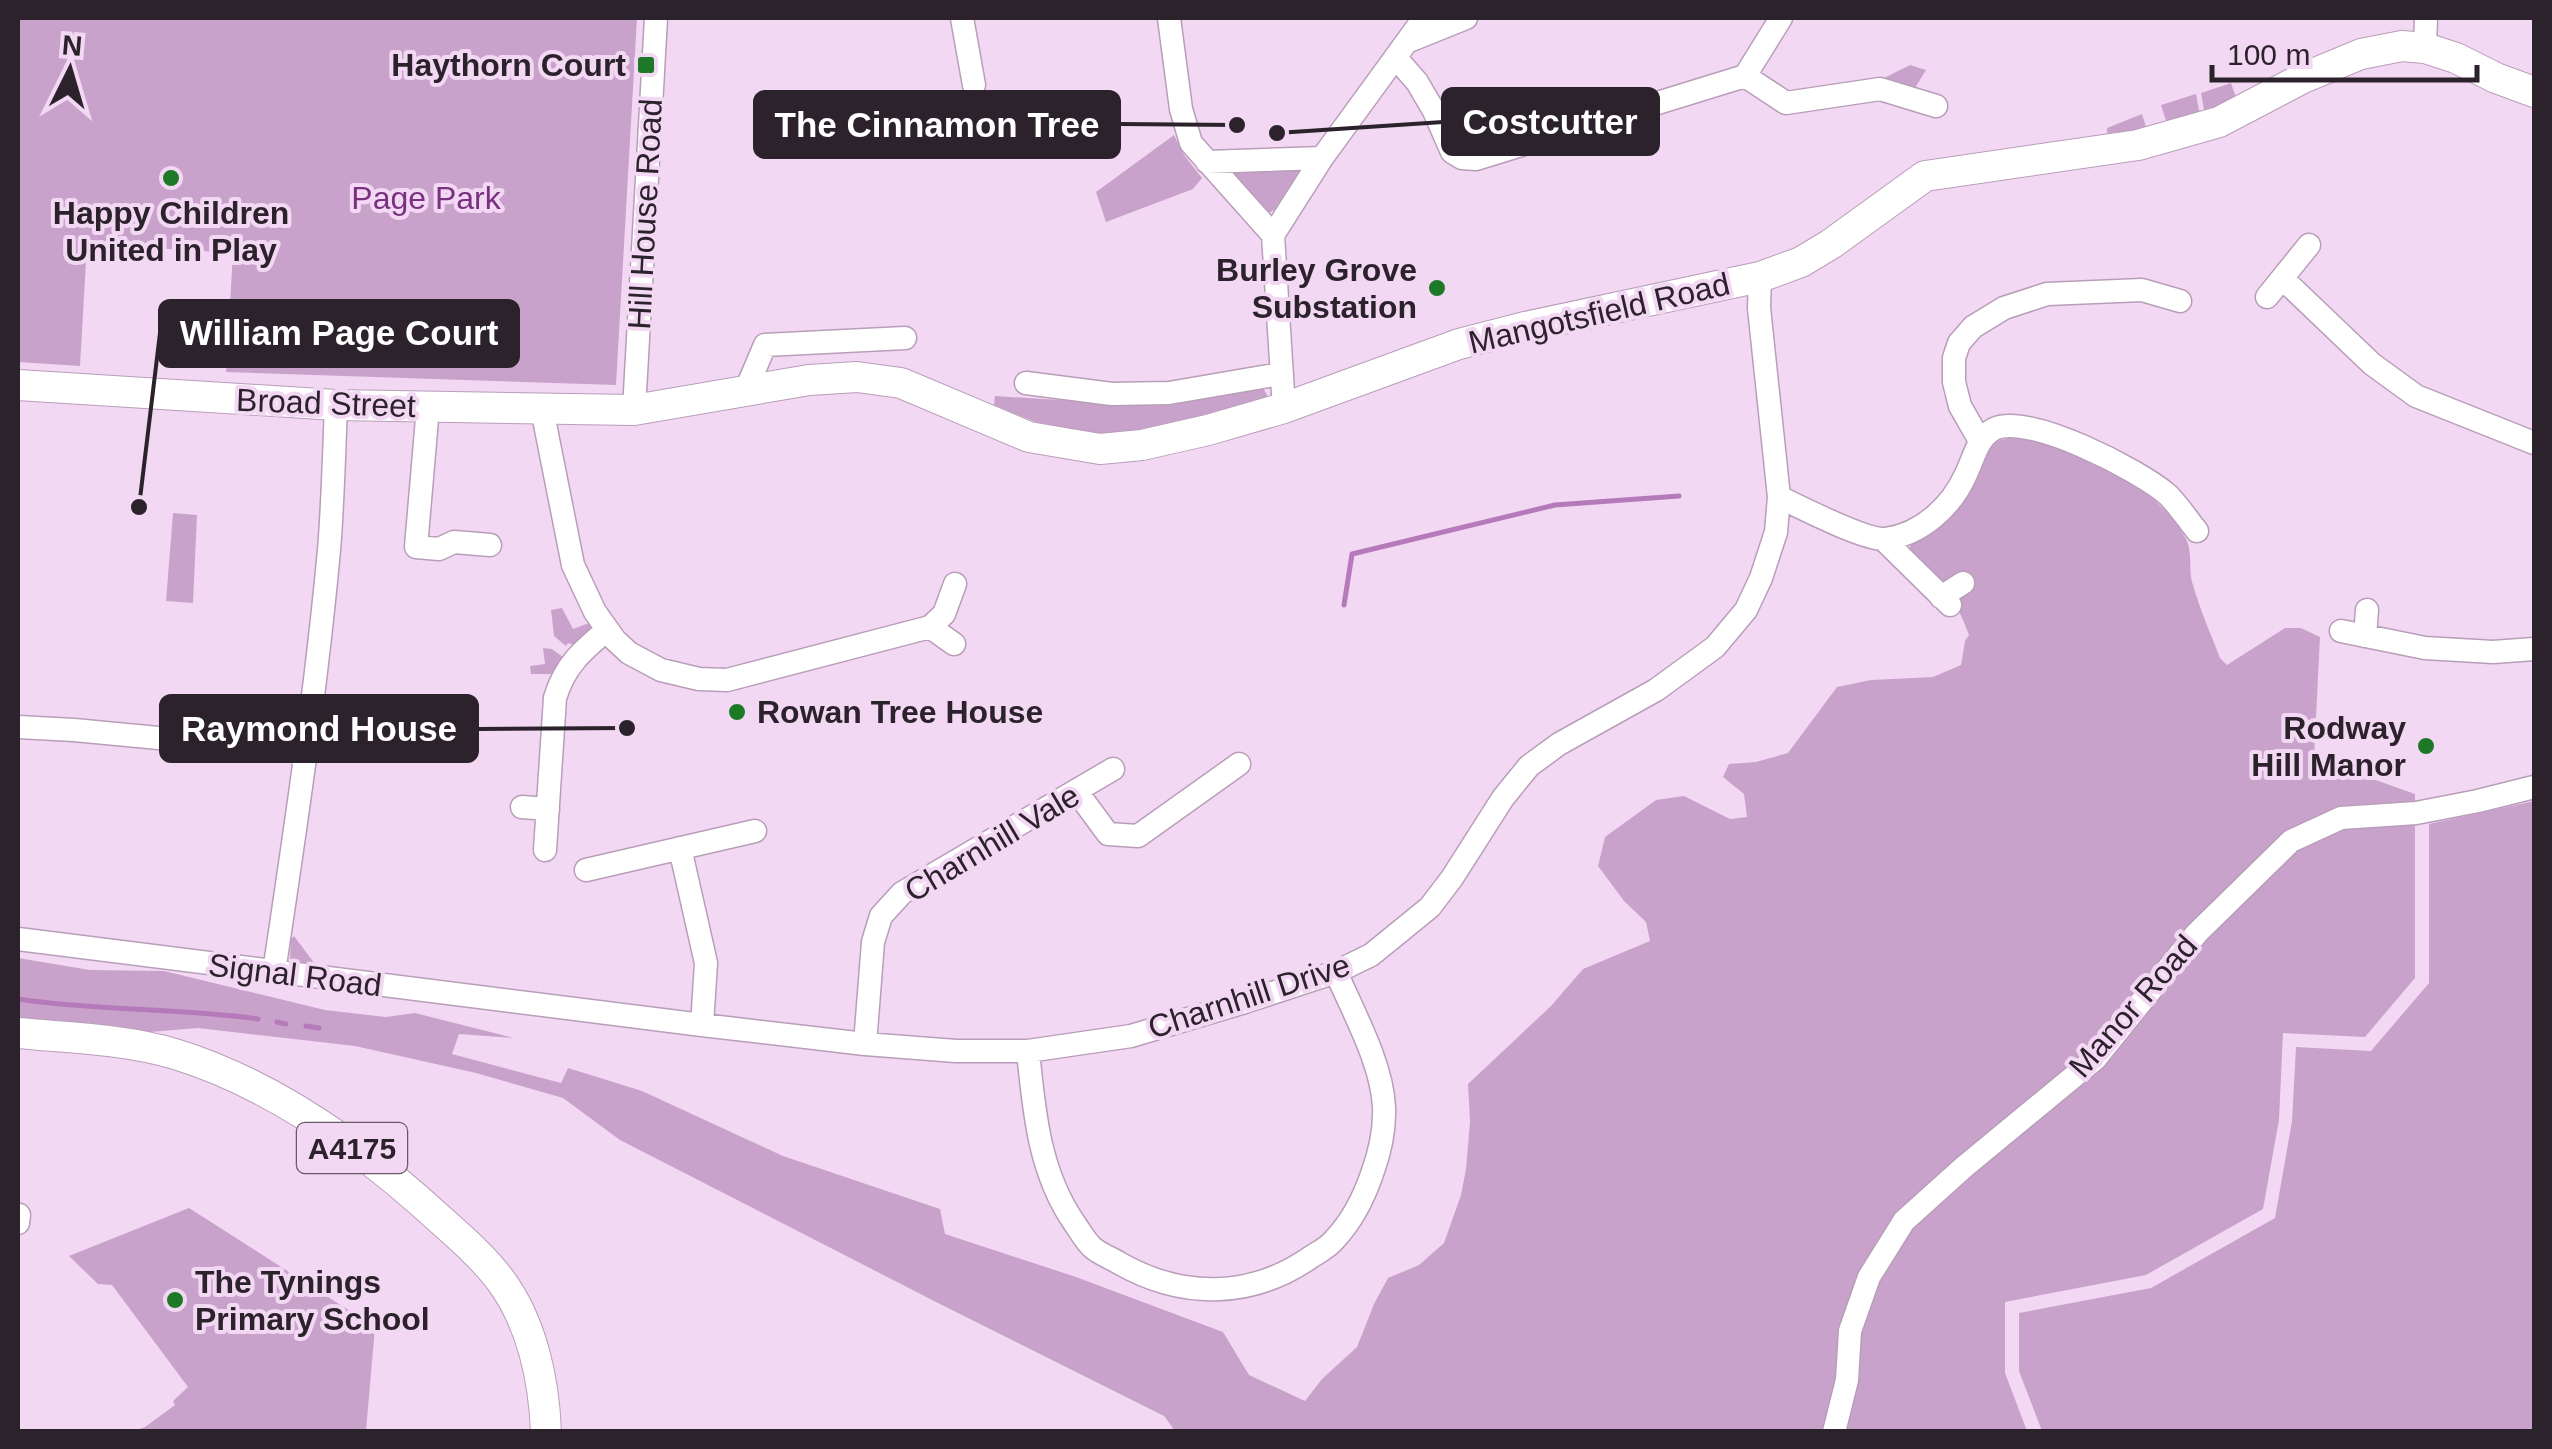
<svg xmlns="http://www.w3.org/2000/svg" width="2552" height="1449" font-family="Helvetica,sans-serif">
<style>
.green{fill:#c9a2cb}
.lines{fill:none;stroke-linecap:round;stroke-linejoin:round}
.stream{stroke:#b57ab9;stroke-width:5}
.minor-casing{stroke:#b89eb9;stroke-width:25}
.major-casing{stroke:#b89eb9;stroke-width:32}
.minor{stroke:#fff;stroke-width:22}
.major{stroke:#fff;stroke-width:30}
.poi-dot{fill:#1d7827;stroke:#f3d8f4;stroke-width:4}
.labels{text-anchor:middle;dominant-baseline:central;stroke-width:8;stroke-linejoin:round;paint-order:stroke}
.shield{fill:#f3d8f4;stroke:#685968;stroke-width:2.5}
.shield-label{font-size:30px;font-weight:bold;fill:#2c222c}
.poi-label{font-size:32px;font-weight:bold;fill:#2c222c;stroke:#f3d8f4;text-anchor:end}
.park-label{font-size:32px;fill:#79317f;stroke:#f3d8f4}
.street-label{font-size:32px;fill:#2c222c;stroke:#f3d8f4}
.leader{fill:none;stroke:#2c222c;stroke-width:4}
.callout-dot{fill:#2c222c;stroke:#f3d8f4;stroke-width:4}
.callout{fill:#2c222c;stroke:#2c222c;stroke-width:4}
.callout-label{font-size:35px;text-anchor:middle;font-weight:bold;fill:#fff}
</style>
<rect width="100%" height="100%" fill="#f3d8f4"/>
<path class="green" d="M 18,18 L 637,18 L 616,385 L 226,372 L 233,253 L 87,244 L 80,366 L 18,362 Z
M 1910,65 L 1926,70 L 1915,88 L 1878,81 Z
M 2231,83 L 2237,100 L 2205,115 L 2201,93 Z
M 2196,94 L 2201,121 L 2168,127 L 2161,105 Z
M 2142,114 L 2147,130 L 2107,133 L 2107,128 Z
M 1174,135 L 1184,155 L 1202,178 L 1193,189 L 1106,222 L 1096,192 Z
M 1302,169 L 1274,210 L 1269,213 L 1232,172 Z
M 1262,386 L 1268,397 C 1205,414 1134,443 1068,431 C 1042,426 1018,415 994,405 L 995,396 L 1142,405 Z
M 2018,435 C 2079,448 2156,483 2186,539 C 2193,552 2188,571 2193,585 C 2200,610 2211,634 2220,658 L 2227,665 L 2285,628 L 2301,628 L 2320,637 L 2314,758 L 2415,794 L 2415,978 L 2365,1037 L 2283,1033 L 2279,1120 L 2263,1209 L 2146,1275 L 2005,1302 L 2005,1373 L 2027,1431 L 1175,1431 L 1164,1416 L 938,1303 L 620,1140 L 563,1098 L 476,1073 L 355,1046 L 198,1028 L 138,1033 L 18,1020 L 18,958 L 90,970 L 164,971 L 325,1010 L 386,1017 L 415,1013 L 514,1038 L 459,1034 L 452,1054 L 561,1083 L 568,1068 L 642,1091 L 783,1156 L 940,1209 L 945,1234 L 1076,1277 L 1223,1332 L 1249,1375 L 1305,1401 L 1322,1379 L 1357,1347 L 1374,1304 L 1388,1278 L 1419,1265 L 1444,1243 L 1461,1195 L 1466,1169 L 1470,1122 L 1468,1084 L 1551,1006 L 1583,969 L 1650,941 L 1646,922 L 1624,901 L 1598,866 L 1605,837 L 1656,800 L 1684,796 L 1730,819 L 1747,817 L 1744,794 L 1723,777 L 1729,764 L 1756,762 L 1788,753 L 1837,687 L 1871,680 L 1933,677 L 1961,665 L 1965,641 L 1969,635 C 1955,596 1941,582 1911,555 L 1910,546 L 1914,538 L 1988,447 L 1998,441 Z
M 173,513 L 197,515 L 193,603 L 166,601 Z
M 562,608 L 573,629 L 589,623 L 592,629 L 576,646 L 568,643 L 566,646 L 554,636 L 551,610 Z
M 543,648 L 552,649 L 563,657 L 551,674 L 531,674 L 530,666 L 545,664 Z
M 2534,801 L 2534,1431 L 2042,1431 L 2019,1371 L 2019,1313 L 2151,1288 L 2275,1218 L 2292,1121 L 2296,1047 L 2371,1051 L 2429,983 L 2429,824 Z
M 294,936 L 318,968 L 294,963 L 290,959 L 291,939 Z
M 189,1208 L 375,1327 L 366,1431 L 134,1431 L 145,1427 L 175,1405 L 173,1401 L 188,1387 L 112,1285 L 98,1284 L 69,1256 Z"/>
<g class="lines">
<path class="stream" d="M 1344,605 L 1352,554 L 1555,505 L 1679,496
M 18,999 C 97,1011 179,1008 258,1019
M 277,1022 L 286,1024
M 306,1026 L 319,1028"/>
<g class="minor-casing">
<path id="minor" d="M 962,18 L 974,85
M 1169,18 L 1181,109 L 1191,143 L 1273,235
M 1409,41 L 1466,18
M 2425,48 L 2426,18
M 1396,58 L 1417,82 L 1434,111 L 1452,152 L 1462,158 L 1476,159 L 1745,76 L 1781,18
M 1745,76 L 1786,103 L 1880,89 L 1936,106
M 1207,162 L 1322,158
M 2283,279 L 2372,364 L 2416,396 L 2534,443
M 2267,297 L 2309,245
M 1026,383 L 1112,394 L 1169,393 L 1280,374
M 745,392 L 765,345 L 905,338
M 428,407 L 416,547 L 439,549 L 454,542 L 490,545
M 1284,408 L 1273,235 L 1322,158 L 1424,18
M 542,409 L 573,565 L 595,612 L 615,640 L 629,653 L 661,670 L 699,679 L 727,680 L 930,627 L 944,614 L 955,584
M 634,410 L 656,18
M 1980,441 L 1960,406 L 1954,382 L 1954,358 L 1959,343 L 1973,327 L 2004,308 L 2047,294 L 2142,290 L 2180,301
M 1779,497 C 1800,507 1866,541 1886,539 C 1922,534 1952,506 1966,474 C 1974,458 1977,438 1994,429 C 2028,412 2141,471 2168,495 C 2179,506 2188,520 2197,531
M 1883,539 L 1950,605
M 1941,597 L 1963,583
M 930,627 L 954,644
M 2341,631 L 2425,648 L 2493,652 L 2534,649
M 2365,636 L 2367,610
M 18,727 L 74,730 L 307,752
M 1077,792 L 1108,834 L 1138,836 L 1239,764
M 522,807 L 548,809
M 680,848 L 706,963 L 702,1025
M 545,850 L 555,698 C 565,665 582,651 607,630
M 586,870 L 755,831
M 18,939 L 702,1025 L 865,1044 L 956,1051 L 1028,1051 L 1131,1036 L 1245,1002 L 1336,972 L 1371,955 L 1430,907 L 1452,878 L 1503,798 L 1529,766 L 1559,744 L 1656,690 L 1715,647 L 1746,610 L 1761,578 L 1776,532 L 1779,497 L 1759,308 L 1760,277
M 274,972 C 295,832 316,691 329,550 C 333,502 334,453 336,405
M 865,1044 L 873,942 L 881,916 L 902,893 L 1113,769
M 1028,1051 C 1034,1111 1039,1173 1075,1224 C 1080,1231 1086,1242 1093,1248 C 1100,1254 1111,1258 1119,1263 C 1182,1299 1251,1299 1311,1257 C 1319,1252 1329,1247 1335,1239 C 1352,1221 1364,1197 1372,1174 C 1380,1152 1385,1130 1384,1107 C 1382,1063 1353,1012 1336,972
M 18,1223 L 19,1215
M 1834,1432 L 1847,1380 L 1850,1331 L 1869,1277 L 1904,1221 L 1964,1167 L 2095,1059 L 2197,933 L 2291,841 L 2341,818 L 2416,813 L 2478,801 L 2534,787"/>
</g>
<g class="major-casing">
<path id="major" d="M 18,385 L 336,405 L 634,410 L 809,380 L 857,377 L 901,383 L 1029,437 L 1100,449 L 1142,445 L 1208,430 L 1284,408 L 1459,344 L 1525,327 L 1760,277 L 1801,262 L 1831,244 L 1925,176 L 2138,145 L 2219,122 L 2303,78 L 2361,54 L 2402,46 L 2425,48 L 2456,58 L 2496,78 L 2534,92
M 18,1033 C 70,1038 125,1039 175,1054 C 276,1085 366,1151 443,1222 C 463,1240 485,1259 501,1281 C 532,1323 544,1380 546,1432"/>
</g>
<use href="#minor" class="minor"/>
<use href="#major" class="major"/>
</g>
<g class="poi-dot">
<rect x="636" y="55" width="20" height="20" rx="5"/>
<circle cx="171" cy="178" r="10"/>
<circle cx="1437" cy="288" r="10"/>
<circle cx="737" cy="712" r="10"/>
<circle cx="2426" cy="746" r="10"/>
<circle cx="175" cy="1300" r="10"/>
</g>
<g class="labels">
<rect class="shield" x="297" y="1123" width="110" height="50" rx="8"/>
<g class="shield-label">
<text x="352" y="1148">A4175</text>
</g>
<g class="poi-label">
<text x="626" y="65">Haythorn Court</text>
<text x="171" y="213" text-anchor="middle">Happy Children<tspan x="171" dy="37">United in Play</tspan></text>
<text x="1417" y="270">Burley Grove<tspan x="1417" dy="37">Substation</tspan></text>
<text x="757" y="712" text-anchor="start">Rowan Tree House</text>
<text x="2406" y="728">Rodway<tspan x="2406" dy="37">Hill Manor</tspan></text>
<text x="195" y="1282" text-anchor="start">The Tynings<tspan x="195" dy="37">Primary School</tspan></text>
</g>
<g class="park-label">
<text x="426" y="198">Page Park</text>
</g>
<g class="street-label">
<text transform="translate(645 214) rotate(-87)">Hill House Road</text>
<text transform="translate(1599 313) rotate(-13)">Mangotsfield Road</text>
<text transform="translate(326 403) rotate(2)">Broad Street</text>
<text transform="translate(992 843) rotate(-31)">Charnhill Vale</text>
<text transform="translate(295 975) rotate(7)">Signal Road</text>
<text transform="translate(1249 996) rotate(-18)">Charnhill Drive</text>
<text transform="translate(2133 1006) rotate(-49)">Manor Road</text>
</g>
</g>
<path class="leader" d="M1277 133L1443 122M1237 125L1119 124M139 507L160 333M627 728L477 729"/>
<g class="callout-dot">
<circle cx="1277" cy="133" r="10"/>
<circle cx="1237" cy="125" r="10"/>
<circle cx="139" cy="507" r="10"/>
<circle cx="627" cy="728" r="10"/>
</g>
<g class="callout">
<rect x="1443" y="89" width="215" height="65" rx="10"/>
<rect x="755" y="92" width="364" height="65" rx="10"/>
<rect x="160" y="301" width="358" height="65" rx="10"/>
<rect x="161" y="696" width="316" height="65" rx="10"/>
</g>
<g class="callout-label">
<text x="1550" y="134">Costcutter</text>
<text x="937" y="137">The Cinnamon Tree</text>
<text x="339" y="345">William Page Court</text>
<text x="319" y="741">Raymond House</text>
</g>
<rect width="2552" height="1449" fill="none" stroke="#2c222c" stroke-width="40"/>
<g transform="translate(70 70) rotate(5)" stroke="#f3d8f4" stroke-width="8" paint-order="stroke">
<path d="M0-8L18 38L0 25L-18 38Z" fill="#2c222c"/>
<text y="-15" font-size="28" font-weight="bold" text-anchor="middle" fill="#2c222c">N</text>
</g>
<path d="M2212 65v15h265v-15" fill="none" stroke="#2c222c" stroke-width="5"/>
<text x="2227" y="65" font-size="30" fill="#2c222c" stroke="#f3d8f4" stroke-width="8" paint-order="stroke">100 m</text>
</svg>
